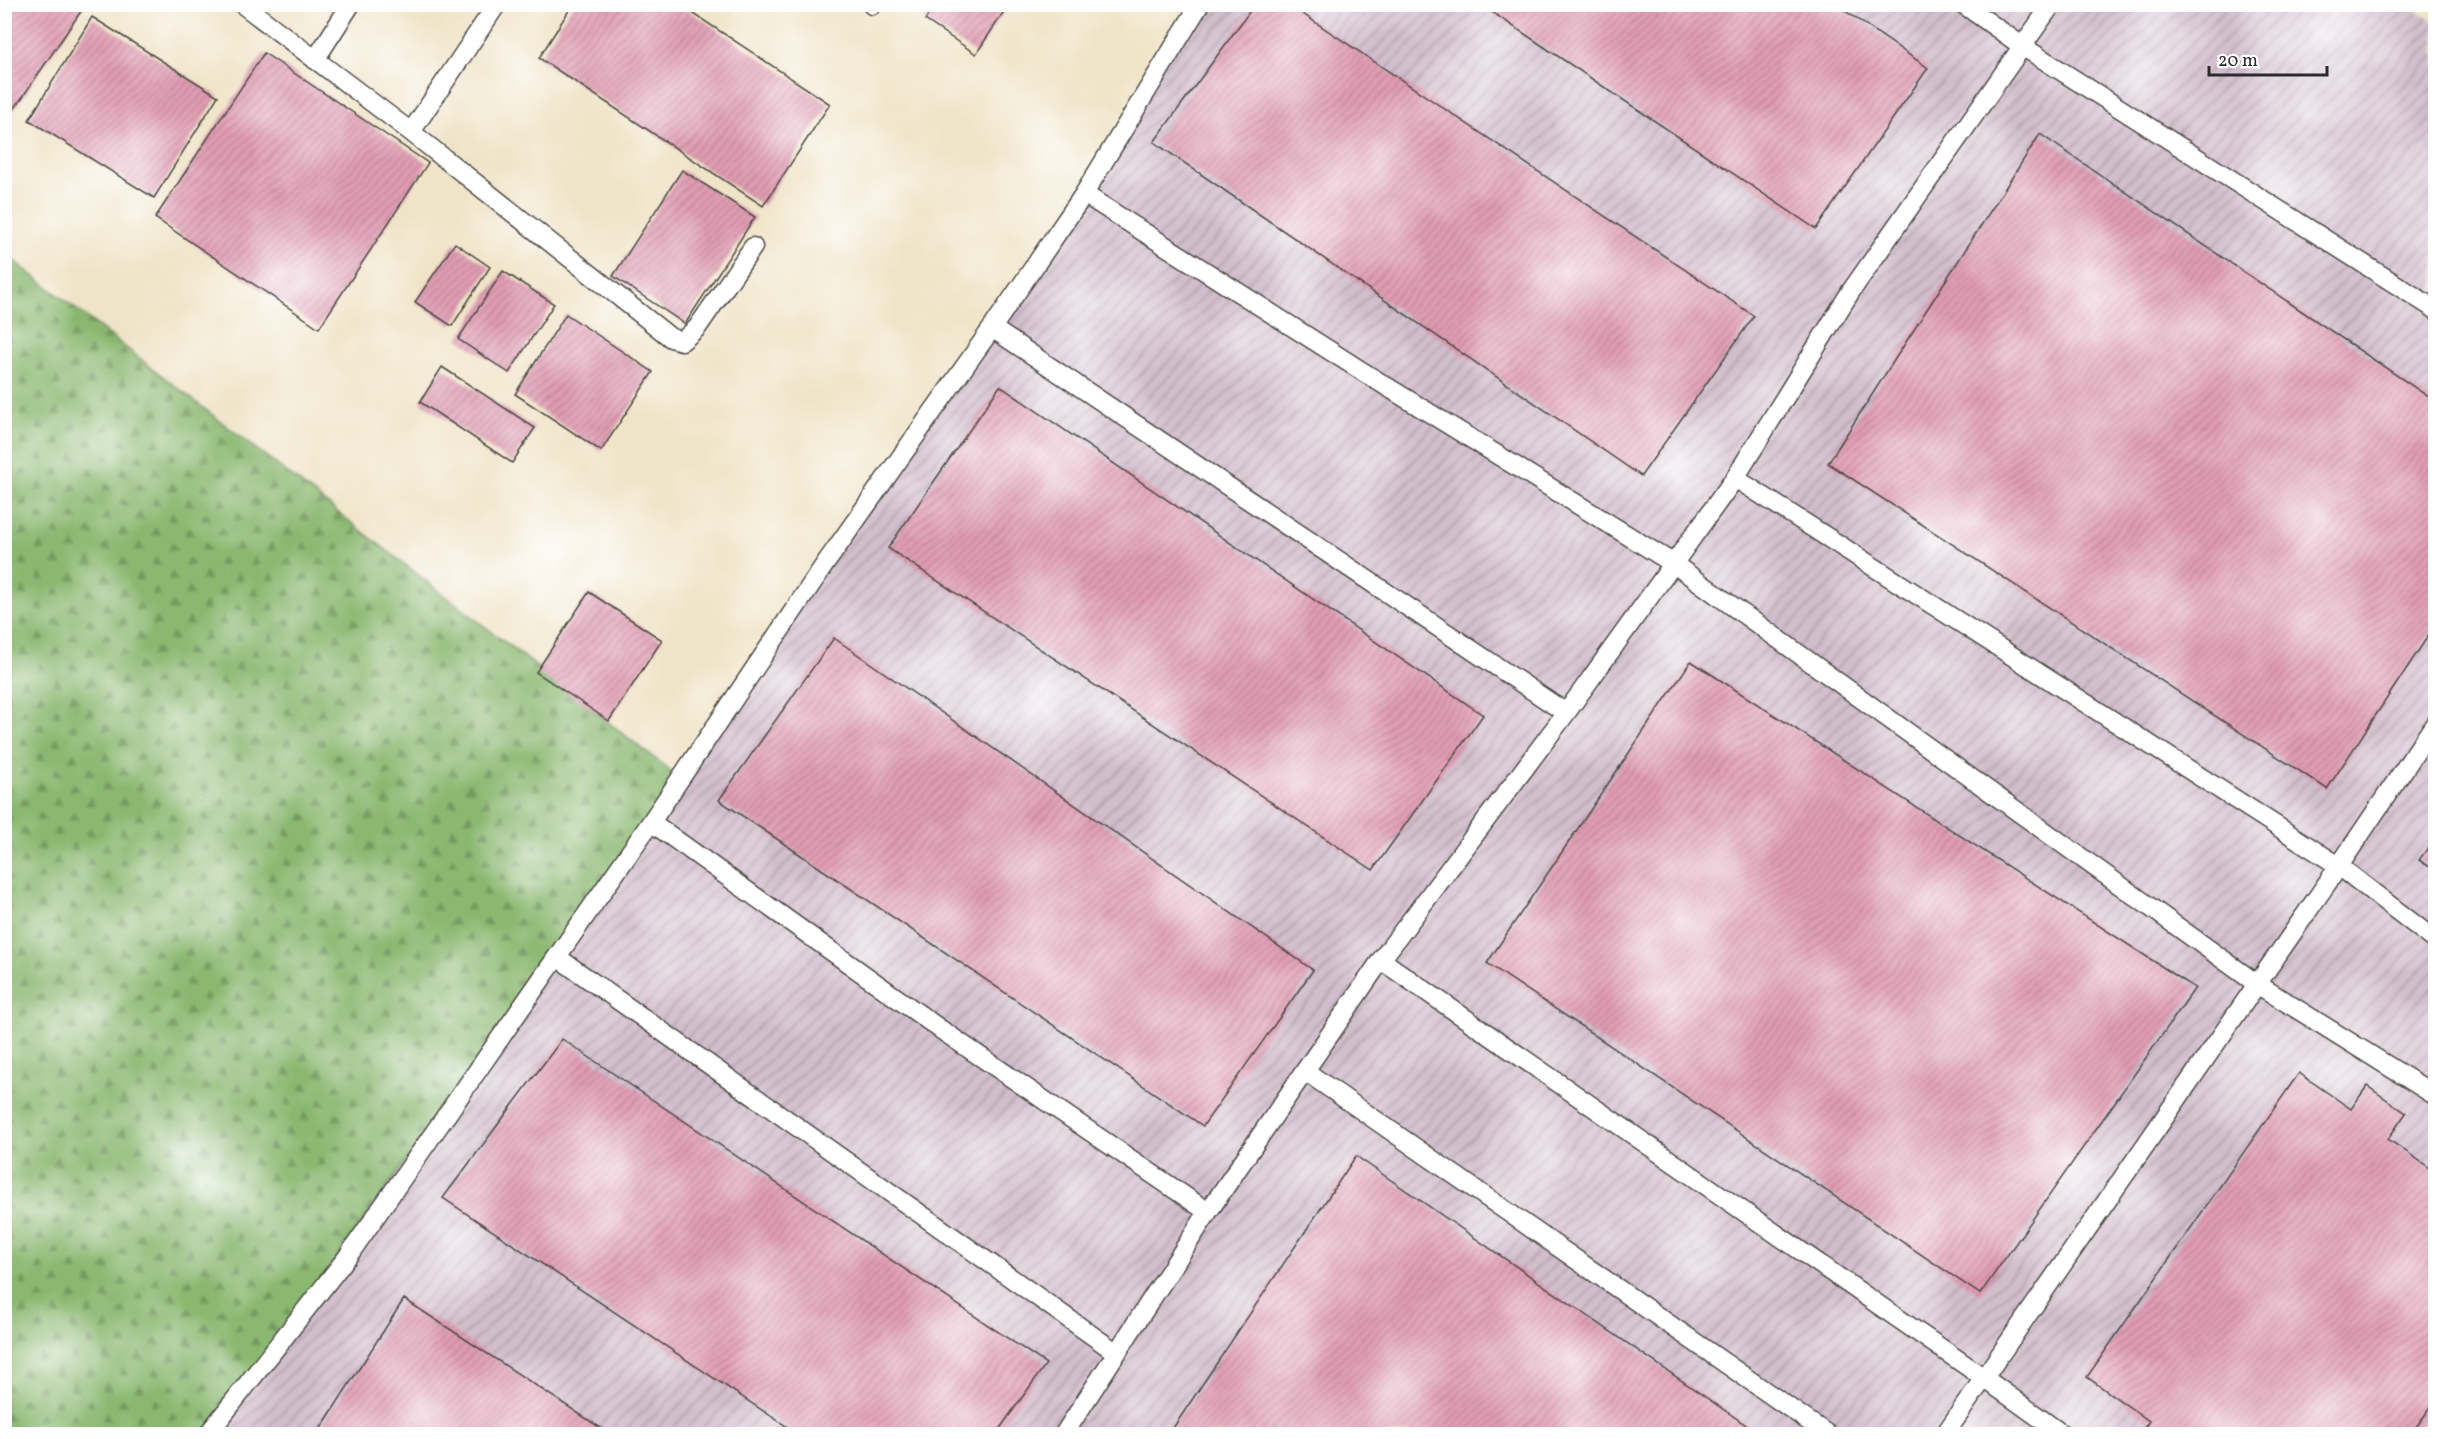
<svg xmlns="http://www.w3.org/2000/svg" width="2440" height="1439" font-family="Vollkorn,serif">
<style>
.industrial{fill:url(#industrial-furrows)}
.forest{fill:url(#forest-firs);stroke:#5b724e;stroke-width:1.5}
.building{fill:url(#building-hatch)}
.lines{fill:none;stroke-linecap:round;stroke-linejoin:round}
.lane-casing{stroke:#494743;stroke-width:21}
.lane{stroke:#fff;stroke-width:18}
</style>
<defs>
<pattern id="industrial-furrows" width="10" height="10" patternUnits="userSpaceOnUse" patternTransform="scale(1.5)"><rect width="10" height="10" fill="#d1bdcc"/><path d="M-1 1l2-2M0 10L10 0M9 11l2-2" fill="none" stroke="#aa9aa6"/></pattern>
<pattern id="forest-firs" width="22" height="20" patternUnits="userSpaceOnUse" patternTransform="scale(1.5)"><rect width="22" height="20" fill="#8bb871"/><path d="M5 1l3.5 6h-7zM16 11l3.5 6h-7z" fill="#72965d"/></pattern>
<pattern id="building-hatch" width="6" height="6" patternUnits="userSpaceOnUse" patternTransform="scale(1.5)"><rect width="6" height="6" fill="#e19db3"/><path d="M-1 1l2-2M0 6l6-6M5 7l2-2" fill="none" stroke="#b78092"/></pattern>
</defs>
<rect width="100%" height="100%" fill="#fff"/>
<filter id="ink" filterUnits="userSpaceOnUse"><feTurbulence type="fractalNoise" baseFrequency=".0167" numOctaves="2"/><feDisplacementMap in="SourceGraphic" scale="12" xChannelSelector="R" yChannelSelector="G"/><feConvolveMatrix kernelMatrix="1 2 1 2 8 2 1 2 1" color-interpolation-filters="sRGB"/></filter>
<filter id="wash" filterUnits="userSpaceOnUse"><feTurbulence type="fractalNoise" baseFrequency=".008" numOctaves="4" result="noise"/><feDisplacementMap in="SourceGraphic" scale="24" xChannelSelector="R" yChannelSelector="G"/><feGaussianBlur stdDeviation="1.35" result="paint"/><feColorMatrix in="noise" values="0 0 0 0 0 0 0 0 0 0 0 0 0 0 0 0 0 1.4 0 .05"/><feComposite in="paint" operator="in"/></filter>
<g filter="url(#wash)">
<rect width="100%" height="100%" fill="#f0e4c8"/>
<path class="industrial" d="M 2408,4 L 2435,23 L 2436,1428 L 2431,1434 L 210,1434 L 1084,194 L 1200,5 Z"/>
<path class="forest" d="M 4,253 L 680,778 L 210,1434 L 5,1434 Z"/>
<g id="blocks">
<path class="building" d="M 4,4 L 86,4 L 9,117 L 4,113 Z
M 573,4 L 679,4 L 830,104 L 763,206 L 539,58 Z
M 935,4 L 1009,4 L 976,54 L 925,20 Z
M 1255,4 L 1288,4 L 1754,316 L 1641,476 L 1154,142 Z
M 1480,4 L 1835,4 L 1928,68 L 1816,229 Z
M 92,17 L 218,96 L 154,198 L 29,120 Z
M 264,53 L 428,163 L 319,328 L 155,218 Z
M 2040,134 L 2436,402 L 2436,624 L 2327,789 L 1828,463 Z
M 682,170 L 755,217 L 685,324 L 613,276 Z
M 455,243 L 490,267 L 452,326 L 415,302 Z
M 503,271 L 554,304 L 509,373 L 458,339 Z
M 566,314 L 653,372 L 601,451 L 515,394 Z
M 442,367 L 535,428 L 512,463 L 420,402 Z
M 1000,386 L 1483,715 L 1373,870 L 888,548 Z
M 589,592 L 662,640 L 609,721 L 536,672 Z
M 834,638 L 1313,970 L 1203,1126 L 719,800 Z
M 1691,661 L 2195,988 L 1980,1294 L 1487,963 Z
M 2436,837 L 2436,871 L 2419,860 Z
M 562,1039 L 1046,1364 L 996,1434 L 798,1434 L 443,1198 Z
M 2299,1073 L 2351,1109 L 2367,1086 L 2406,1113 L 2388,1139 L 2433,1170 L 2436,1167 L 2436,1400 L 2411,1434 L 2140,1434 L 2149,1421 L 2087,1377 Z
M 1356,1156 L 1759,1434 L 1169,1434 Z
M 404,1299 L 610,1434 L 317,1434 Z"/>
</g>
</g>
<g filter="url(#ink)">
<use href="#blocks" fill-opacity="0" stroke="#494743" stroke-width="1.5"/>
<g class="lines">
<g class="lane-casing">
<path id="lane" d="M 242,4 L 411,132 L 671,338 L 682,341 L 697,328 L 753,247
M 872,4 L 872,5
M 1963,4 L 2022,46 L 2436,310
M 315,60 L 351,4
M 411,132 L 497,4
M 1084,194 L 1368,375 L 1674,564 L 2257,984 L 2436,1096
M 992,328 L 1566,713
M 1735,478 L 2339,866 L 2436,941
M 651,822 L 940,1029 L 1208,1212
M 557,957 L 1117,1353
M 1381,960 L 1984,1378 L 2062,1434
M 1305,1071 L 1827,1434
M 208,1434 L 348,1256 L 651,822 L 825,564 L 992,328 L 1084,194 L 1200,4
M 1064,1434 L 1208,1212 L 1381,960 L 1566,713 L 1735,478 L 1851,291 L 2052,4
M 1945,1434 L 2339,866 L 2436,722"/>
</g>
<use href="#lane" class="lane"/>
</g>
</g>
<rect width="2440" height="1439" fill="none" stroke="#fff" stroke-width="24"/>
<path d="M2209 66v9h118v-9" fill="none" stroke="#2b2b2b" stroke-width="3"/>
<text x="2218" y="66" font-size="18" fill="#2b2b2b" stroke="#ffffff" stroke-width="4.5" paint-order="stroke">20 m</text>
</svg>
